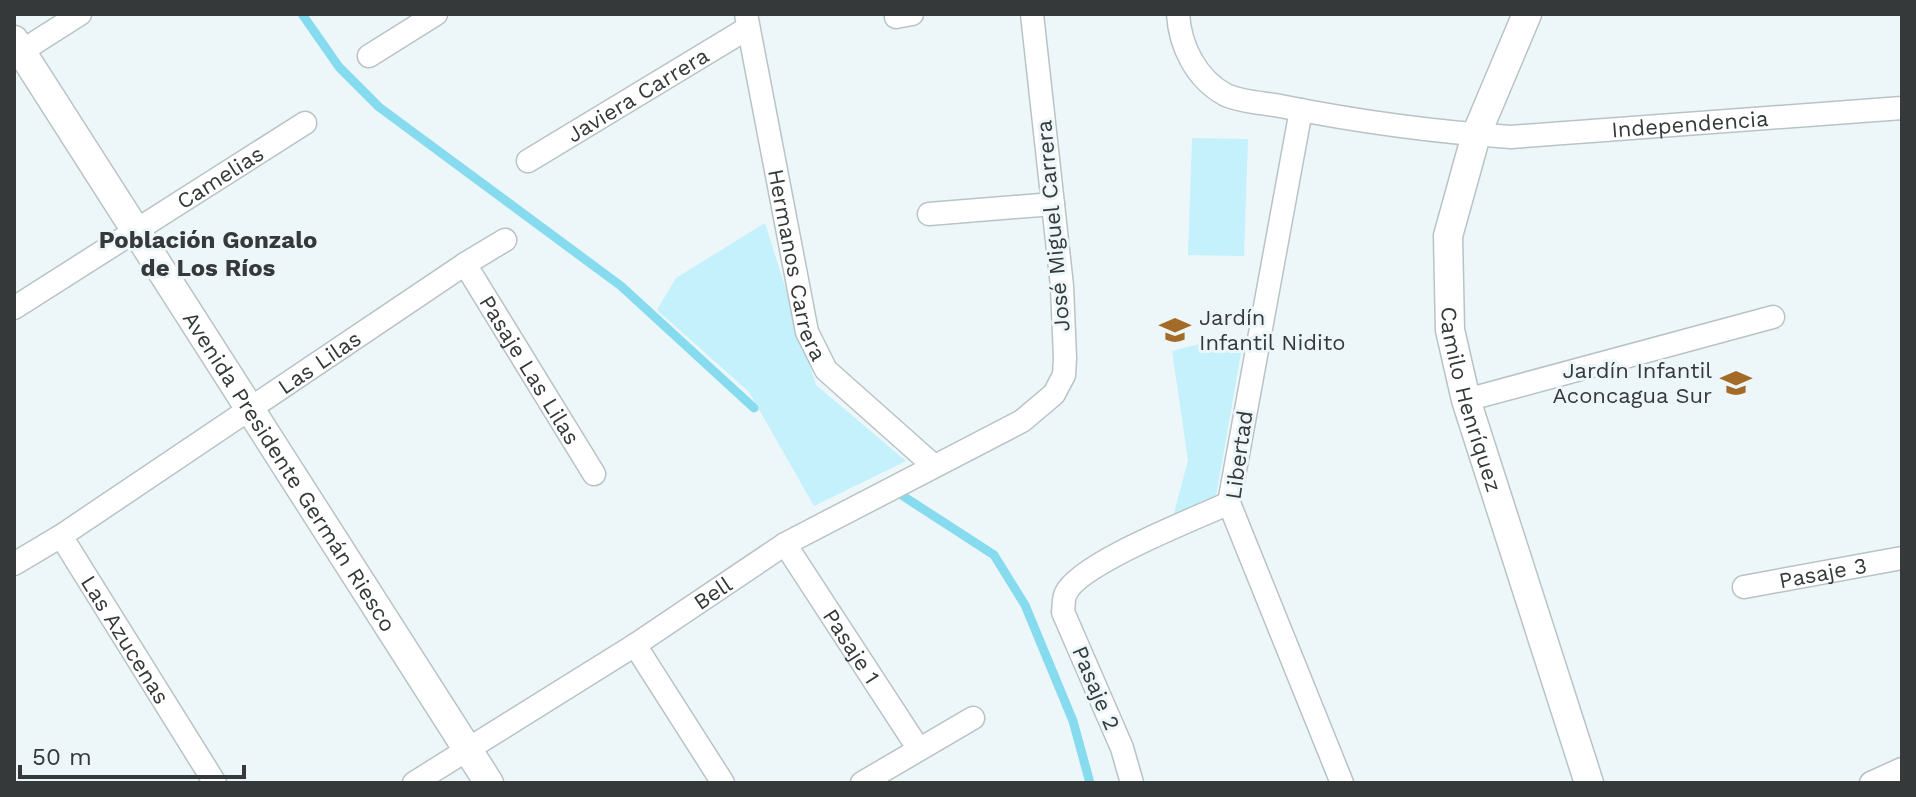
<svg xmlns="http://www.w3.org/2000/svg" width="1916" height="797" font-family="'Work Sans',sans-serif">
<style>
.green{fill:#c4f1fb}
.lines{fill:none;stroke-linecap:round;stroke-linejoin:round}
.stream{stroke:#87dbee;stroke-width:9}
.minor-casing{stroke:#b9c3c5;stroke-width:25}
.tertiary-casing{stroke:#b9c3c5;stroke-width:31}
.minor{stroke:#fff;stroke-width:22}
.tertiary{stroke:#fff;stroke-width:28}
.labels{text-anchor:middle;dominant-baseline:central;stroke-width:6;stroke-linejoin:round;paint-order:stroke}
.street-label{font-size:22px;fill:#35393a;stroke:#edf7fa}
.poi-label{font-size:22px;fill:#35393a;stroke:#edf7fa;text-anchor:start}
.neighbourhood-label{font-size:24px;font-weight:bold;fill:#35393a;stroke:#edf7fa}
</style>
<rect width="100%" height="100%" fill="#edf7fa"/>
<path class="green" d="M 1192,138 L 1248,139 L 1244,256 L 1188,255 Z
M 765,223 L 816,385 L 906,461 L 814,506 L 749,392 L 657,310 L 676,278 Z
M 1215,340 L 1243,342 L 1216,496 L 1173,517 L 1188,460 L 1172,351 Z"/>
<g class="lines">
<path class="stream" d="M 302,14 L 339,67 L 379,107 L 621,286 L 754,408
M 903,496 L 994,555 L 1025,605 L 1073,721 L 1090,783"/>
<g class="minor-casing">
<g id="minor">
<path id="s1" d="M 746,14 L 807,332 L 826,370 L 934,466"/>
<path id="s2" d="M 1178,14 C 1180,46 1196,79 1226,95 C 1241,102 1264,103 1280,106 C 1355,121 1435,132 1511,137 L 1902,108"/>
<path d="M 896,17 L 912,14"/>
<path d="M 14,56 L 80,14"/>
<path d="M 369,56 L 436,14"/>
<path d="M 1301,110 L 1229,503 L 1342,783"/>
<path id="s3" d="M 528,161 L 748,28"/>
<path d="M 929,214 L 1053,204"/>
<path id="s4" d="M 465,264 L 594,474"/>
<path id="s5" d="M 14,308 L 305,123"/>
<path d="M 1466,400 L 1773,317"/>
<path id="s6" d="M 61,536 L 215,783"/>
<path id="s7" d="M 785,544 L 918,748"/>
<path id="s8" d="M 14,564 L 61,536 L 465,264 L 505,240"/>
<path id="s9" d="M 1744,587 L 1902,558"/>
<path d="M 635,645 L 723,783"/>
<path id="s10" d="M 414,783 L 635,645 L 785,544 L 1022,421 L 1054,394 L 1064,375 L 1065,358 L 1062,286 L 1032,14"/>
<path d="M 862,783 L 973,718"/>
<path d="M 1132,783 L 1122,748 L 1063,612 C 1064,606 1063,598 1066,593 C 1080,563 1195,519 1229,503"/>
<path d="M 1871,783 L 1902,769"/>
</g>
</g>
<g class="tertiary-casing">
<g id="tertiary">
<path id="s11" d="M 1527,14 L 1476,135 L 1448,236 L 1450,330 L 1466,400 L 1589,783"/>
<path id="s12" d="M 14,40 L 489,783"/>
</g>
</g>
<use href="#minor" class="minor"/>
<use href="#tertiary" class="tertiary"/>
</g>
<defs>
<g id="school-bare" transform="scale(2.4)"><path d="M0-5L7-2L0 1L-7-2ZM-4 1L0 2.5L4 1V4Q0 6-4 4Z" fill="#a36a28" stroke="#edf7fa" stroke-width="2.5" paint-order="stroke"/></g>
</defs>
<g fill-rule="evenodd">
<use href="#school-bare" x="1175" y="330"/>
<use href="#school-bare" x="1736" y="383"/>
</g>
<g class="labels">
<g class="street-label">
<text stroke="none"><textPath href="#s3" startOffset="128">Javiera Carrera</textPath></text>
<text stroke="none"><textPath href="#s2" startOffset="566">Independencia</textPath></text>
<text stroke="none"><textPath href="#s5" startOffset="244">Camelias</textPath></text>
<text transform="translate(1053 226) rotate(-95)">José Miguel Carrera</text>
<text stroke="none"><textPath href="#s1" startOffset="256">Hermanos Carrera</textPath></text>
<text stroke="none"><textPath href="#s8" startOffset="366">Las Lilas</textPath></text>
<text stroke="none"><textPath href="#s4" startOffset="124">Pasaje Las Lilas</textPath></text>
<text stroke="none"><textPath href="#s11" startOffset="402">Camilo Henríquez</textPath></text>
<text transform="translate(1239 455) rotate(-82)">Libertad</text>
<text stroke="none"><textPath href="#s12" startOffset="512">Avenida Presidente Germán Riesco</textPath></text>
<text stroke="none"><textPath href="#s9" startOffset="80">Pasaje 3</textPath></text>
<text stroke="none"><textPath href="#s10" startOffset="354">Bell</textPath></text>
<text stroke="none"><textPath href="#s6" startOffset="122">Las Azucenas</textPath></text>
<text stroke="none"><textPath href="#s7" startOffset="122">Pasaje 1</textPath></text>
<text transform="translate(1096 688) rotate(67)">Pasaje 2</text>
</g>
<g class="poi-label">
<text x="1199" y="317">Jardín<tspan x="1199" dy="25">Infantil Nidito</tspan></text>
<text x="1712" y="370" text-anchor="end">Jardín Infantil<tspan x="1712" dy="25">Aconcagua Sur</tspan></text>
</g>
<g class="neighbourhood-label">
<text x="208" y="240">Población Gonzalo<tspan x="208" dy="28">de Los Ríos</tspan></text>
</g>
</g>
<rect width="1916" height="797" fill="none" stroke="#35393a" stroke-width="32"/>
<path d="M20 765v12h224v-12" fill="none" stroke="#35393a" stroke-width="4"/>
<text x="32" y="765" font-size="24" fill="#35393a" stroke="#edf7fa" stroke-width="6" paint-order="stroke">50 m</text>
</svg>
